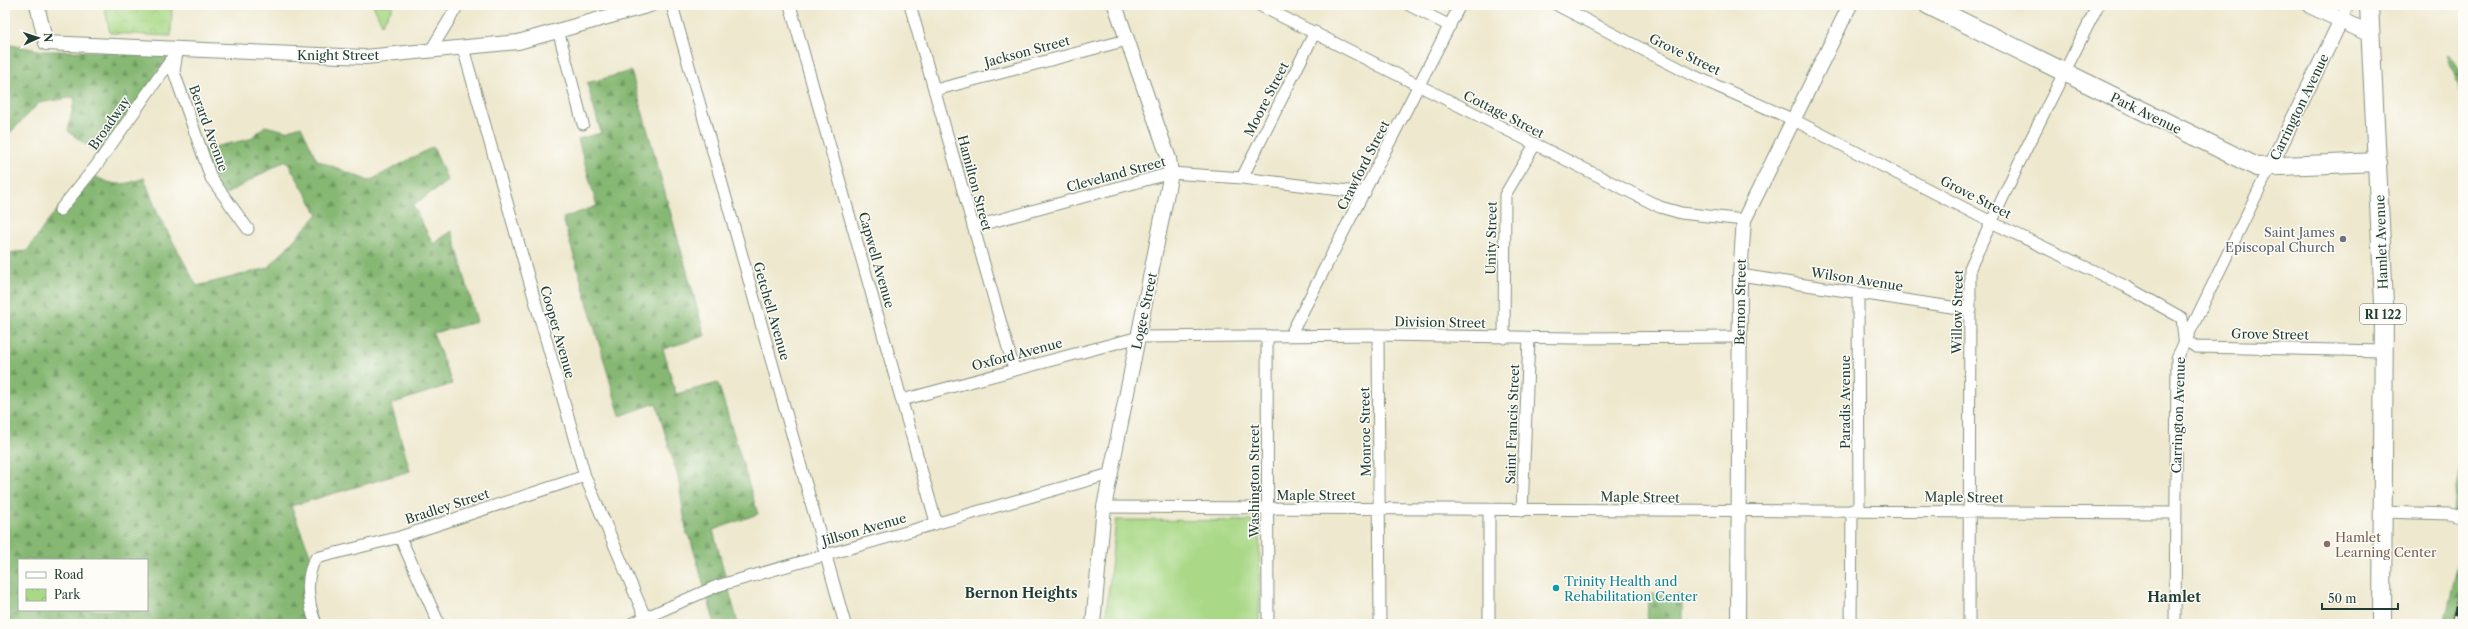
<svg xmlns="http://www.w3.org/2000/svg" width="2468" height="629" font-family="'Libre Caslon Text',serif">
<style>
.grass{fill:#a9d886;stroke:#648a5d}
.forest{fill:url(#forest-firs);stroke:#527a54;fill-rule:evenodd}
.park{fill:url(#park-crowns);stroke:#648a5d}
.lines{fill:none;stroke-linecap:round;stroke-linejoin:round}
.minor-casing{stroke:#869281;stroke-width:13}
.tertiary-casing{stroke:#869281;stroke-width:16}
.secondary-casing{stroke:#869281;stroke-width:18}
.primary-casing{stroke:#869281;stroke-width:20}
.minor{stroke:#fff;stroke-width:11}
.tertiary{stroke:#fff;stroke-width:14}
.secondary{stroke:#fff;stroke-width:16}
.primary{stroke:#fff;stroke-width:18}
.rail-casing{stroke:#1f3d34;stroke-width:4.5}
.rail{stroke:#fdfcf7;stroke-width:3;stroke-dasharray:9;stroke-linecap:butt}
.worship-dot{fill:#6b7280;stroke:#fdfcf7;stroke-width:1.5}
.education-dot{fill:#8d6e63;stroke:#fdfcf7;stroke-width:1.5}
.culture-dot{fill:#0f9aa8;stroke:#fdfcf7;stroke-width:1.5}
.labels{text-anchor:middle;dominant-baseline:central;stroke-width:3;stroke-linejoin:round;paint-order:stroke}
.shield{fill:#fdfcf7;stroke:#62766e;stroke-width:1}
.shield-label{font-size:12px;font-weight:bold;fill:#1f3d34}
.street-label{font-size:13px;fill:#1f3d34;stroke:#fdfcf7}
.worship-label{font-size:13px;fill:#5b616d;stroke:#fdfcf7;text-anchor:end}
.education-label{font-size:13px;fill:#785e54;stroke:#fdfcf7;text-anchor:start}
.culture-label{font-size:13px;fill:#0d838f;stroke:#fdfcf7;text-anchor:start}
.neighbourhood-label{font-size:14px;font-weight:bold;fill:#1f3d34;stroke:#fdfcf7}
</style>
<defs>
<pattern id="forest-firs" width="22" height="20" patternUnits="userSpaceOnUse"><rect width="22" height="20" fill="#86b873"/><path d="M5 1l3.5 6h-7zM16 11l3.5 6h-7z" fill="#6d975f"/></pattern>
<pattern id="park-crowns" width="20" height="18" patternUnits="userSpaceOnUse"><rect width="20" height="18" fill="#a9d886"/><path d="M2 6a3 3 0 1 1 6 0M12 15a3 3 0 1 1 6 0" fill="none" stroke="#91ba74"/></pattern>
</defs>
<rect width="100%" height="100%" fill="#fdfcf7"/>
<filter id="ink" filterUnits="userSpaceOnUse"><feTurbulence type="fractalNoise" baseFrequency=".025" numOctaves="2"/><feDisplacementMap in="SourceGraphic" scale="8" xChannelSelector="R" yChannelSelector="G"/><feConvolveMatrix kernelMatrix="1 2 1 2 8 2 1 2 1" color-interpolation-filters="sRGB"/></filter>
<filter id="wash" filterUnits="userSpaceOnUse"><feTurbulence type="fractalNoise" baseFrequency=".012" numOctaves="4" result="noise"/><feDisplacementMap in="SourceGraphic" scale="16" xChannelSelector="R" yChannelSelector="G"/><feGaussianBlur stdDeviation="0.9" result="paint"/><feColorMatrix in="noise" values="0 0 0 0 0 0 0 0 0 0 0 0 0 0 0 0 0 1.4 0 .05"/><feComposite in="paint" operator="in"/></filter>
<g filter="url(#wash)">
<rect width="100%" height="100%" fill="#eee8ce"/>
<path class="grass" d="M 1116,520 L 1260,521 L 1259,624 L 1105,624 Z"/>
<path class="forest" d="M 5,44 L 44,51 L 173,52 L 99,155 L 68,131 L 75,97 L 39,103 L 5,138 Z
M 2447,55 L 2450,55 L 2463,74 L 2463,98 Z
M 631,71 L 705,336 L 663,349 L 676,394 L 718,383 L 758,514 L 713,530 L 738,624 L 715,624 L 689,534 L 687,535 L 678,477 L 656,403 L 620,416 L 563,218 L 597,206 L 578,139 L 601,133 L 587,83 Z
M 265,126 L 286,131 L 301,126 L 317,160 L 369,181 L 433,147 L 448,181 L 413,205 L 433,244 L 452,231 L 477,322 L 433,333 L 452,384 L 391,404 L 410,471 L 291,506 L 313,562 L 310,604 L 318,624 L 5,624 L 5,253 L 27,251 L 50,218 L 91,174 C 112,186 121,187 144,178 L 158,214 L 197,286 L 268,268 L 318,214 L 286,160 L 221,197 L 200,150 L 250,139 ZM 19,560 L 147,560 L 147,610 L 19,610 Z
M 2463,455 L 2463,519 L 2452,518 Z
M 2463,542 L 2463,624 L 2444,624 Z
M 1648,594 L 1682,595 L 1682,624 L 1647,624 Z"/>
<path class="park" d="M 104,5 L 172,5 L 171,36 L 110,33 Z
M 373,5 L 394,5 L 382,24 Z"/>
</g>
<g filter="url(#ink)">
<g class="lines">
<g class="minor-casing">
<path id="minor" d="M 672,5 L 845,624
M 790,5 L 936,522
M 910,5 L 1014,369
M 1259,5 L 1660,207 L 1681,213 L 1744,220
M 1409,5 L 1450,26
M 1557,5 L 1694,76 L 1794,120 L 1991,222 L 2125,286 L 2182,318 L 2184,339 L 2196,347 L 2383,351
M 2341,20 L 2348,5
M 558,30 L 583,124
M 463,48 L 585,476 L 645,617
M 431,50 L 458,5
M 177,52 L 174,72 L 211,178 L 248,229
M 935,90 L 1127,40
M 1242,178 L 1315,32
M 60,210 L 96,166 L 178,50
M 973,227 L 1171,173 L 1242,178 L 1365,193
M 1740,275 L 1971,310
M 1858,294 L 1859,510
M 1378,335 L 1380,624
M 1290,336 L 1460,5
M 1267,337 L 1268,624
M 1504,338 L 1505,195 L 1534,146
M 902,400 L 1139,337 L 1378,335 L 1574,338 L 1739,337
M 1104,507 L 2176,513
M 1489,511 L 1489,624
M 1522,511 L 1529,338
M 2382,512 L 2449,514 L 2463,517
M 400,537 L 439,624
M 316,624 C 308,604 304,577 316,558 L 400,537 L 585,476
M 631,624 L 717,586 L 1110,474
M 1851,624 L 1852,510
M 1969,624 L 1970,268 L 2018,165 L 2098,5
M 2175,624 L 2177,358 L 2271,165"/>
</g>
<g class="tertiary-casing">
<path id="tertiary" d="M 37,5 L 46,43 L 365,57 L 518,42 L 650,5
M 2271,165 L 2341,20
M 1093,624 L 1104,507 L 1171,173 L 1169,159 L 1115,5
M 1738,624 L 1740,275 L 1744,220 L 1850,5"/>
</g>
<g class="secondary-casing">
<path id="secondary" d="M 2310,5 L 2370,34"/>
</g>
<g class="primary-casing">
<path id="primary" d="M 1928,5 L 2257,167 L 2378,162
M 2369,5 L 2384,303 L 2382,624"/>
</g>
<use href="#minor" class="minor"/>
<use href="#tertiary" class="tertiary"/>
<use href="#secondary" class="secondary"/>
<use href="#primary" class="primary"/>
<g class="rail-casing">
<path id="rail" d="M 2453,624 L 2463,578"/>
</g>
<use href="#rail" class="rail"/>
</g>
</g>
<circle class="worship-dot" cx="2343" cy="239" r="4"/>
<circle class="education-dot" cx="2327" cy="544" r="4"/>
<circle class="culture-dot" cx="1556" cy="588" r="4"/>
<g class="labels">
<rect class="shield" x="2360" y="304" width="46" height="20" rx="3"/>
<g class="shield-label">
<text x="2383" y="314">RI 122</text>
</g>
<g class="street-label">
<text transform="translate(1027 51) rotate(-15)">Jackson Street</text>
<text transform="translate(1685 54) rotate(26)">Grove Street</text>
<text x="338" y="55">Knight Street</text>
<text transform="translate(1266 99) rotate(-63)">Moore Street</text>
<text transform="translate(2299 107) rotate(-64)">Carrington Avenue</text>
<text transform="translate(2146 113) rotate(26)">Park Avenue</text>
<text transform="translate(1504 114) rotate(27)">Cottage Street</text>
<text transform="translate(109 123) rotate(-55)">Broadway</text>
<text transform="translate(209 128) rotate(70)">Berard Avenue</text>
<text transform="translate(1363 165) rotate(-63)">Crawford Street</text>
<text transform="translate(1116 174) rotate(-15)">Cleveland Street</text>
<text transform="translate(975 183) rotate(75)">Hamilton Street</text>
<text transform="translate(1976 197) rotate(27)">Grove Street</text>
<text transform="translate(1491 238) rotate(-89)">Unity Street</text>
<text transform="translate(2381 242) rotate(-92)">Hamlet Avenue</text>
<text transform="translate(877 260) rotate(74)">Capwell Avenue</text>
<text transform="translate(1857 279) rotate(9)">Wilson Avenue</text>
<text transform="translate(1740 302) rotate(-89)">Bernon Street</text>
<text transform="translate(772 311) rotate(74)">Getchell Avenue</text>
<text transform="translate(1144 311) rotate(-78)">Logee Street</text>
<text transform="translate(1957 312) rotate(-89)">Willow Street</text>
<text transform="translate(1440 322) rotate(1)">Division Street</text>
<text transform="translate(558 332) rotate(74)">Cooper Avenue</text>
<text transform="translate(2270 334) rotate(1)">Grove Street</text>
<text transform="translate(1017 354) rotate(-15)">Oxford Avenue</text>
<text transform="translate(1845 402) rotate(-90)">Paradis Avenue</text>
<text transform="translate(2178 415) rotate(-88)">Carrington Avenue</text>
<text transform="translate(1512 424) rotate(-88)">Saint Francis Street</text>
<text transform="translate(1365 432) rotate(-91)">Monroe Street</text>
<text transform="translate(1254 481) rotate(-90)">Washington Street</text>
<text x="1316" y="495">Maple Street</text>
<text transform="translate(1640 497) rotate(1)">Maple Street</text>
<text transform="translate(1964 497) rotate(1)">Maple Street</text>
<text transform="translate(447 506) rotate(-18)">Bradley Street</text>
<text transform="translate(864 529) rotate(-16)">Jillson Avenue</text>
</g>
<g class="worship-label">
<text x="2335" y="232">Saint James<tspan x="2335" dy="15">Episcopal Church</tspan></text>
</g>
<g class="education-label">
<text x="2335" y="537">Hamlet<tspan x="2335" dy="15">Learning Center</tspan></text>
</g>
<g class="culture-label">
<text x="1564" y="581">Trinity Health and<tspan x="1564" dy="15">Rehabilitation Center</tspan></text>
</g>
<g class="neighbourhood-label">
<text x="1021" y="593">Bernon Heights</text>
<text x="2174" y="597">Hamlet</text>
</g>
</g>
<rect width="2468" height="629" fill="none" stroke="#fdfcf7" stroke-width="20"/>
<rect x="18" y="559" width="130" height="52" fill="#fdfcf7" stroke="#a4b0a9"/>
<rect x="26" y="572" width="20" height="6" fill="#ffffff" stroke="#a4b0a9"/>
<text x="54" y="579" font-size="12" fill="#1f3d34">Road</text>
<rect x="26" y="589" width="20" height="12" fill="url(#park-crowns)" stroke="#a4b0a9"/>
<text x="54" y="599" font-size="12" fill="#1f3d34">Park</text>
<g transform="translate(38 38) rotate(87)" stroke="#fdfcf7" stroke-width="3" paint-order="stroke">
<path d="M0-3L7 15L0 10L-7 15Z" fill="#1f3d34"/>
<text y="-6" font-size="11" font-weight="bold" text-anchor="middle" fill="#1f3d34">N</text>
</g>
<path d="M2322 603v6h76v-6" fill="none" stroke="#1f3d34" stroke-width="2"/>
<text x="2328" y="603" font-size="12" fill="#1f3d34" stroke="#fdfcf7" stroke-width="3" paint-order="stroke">50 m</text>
</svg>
